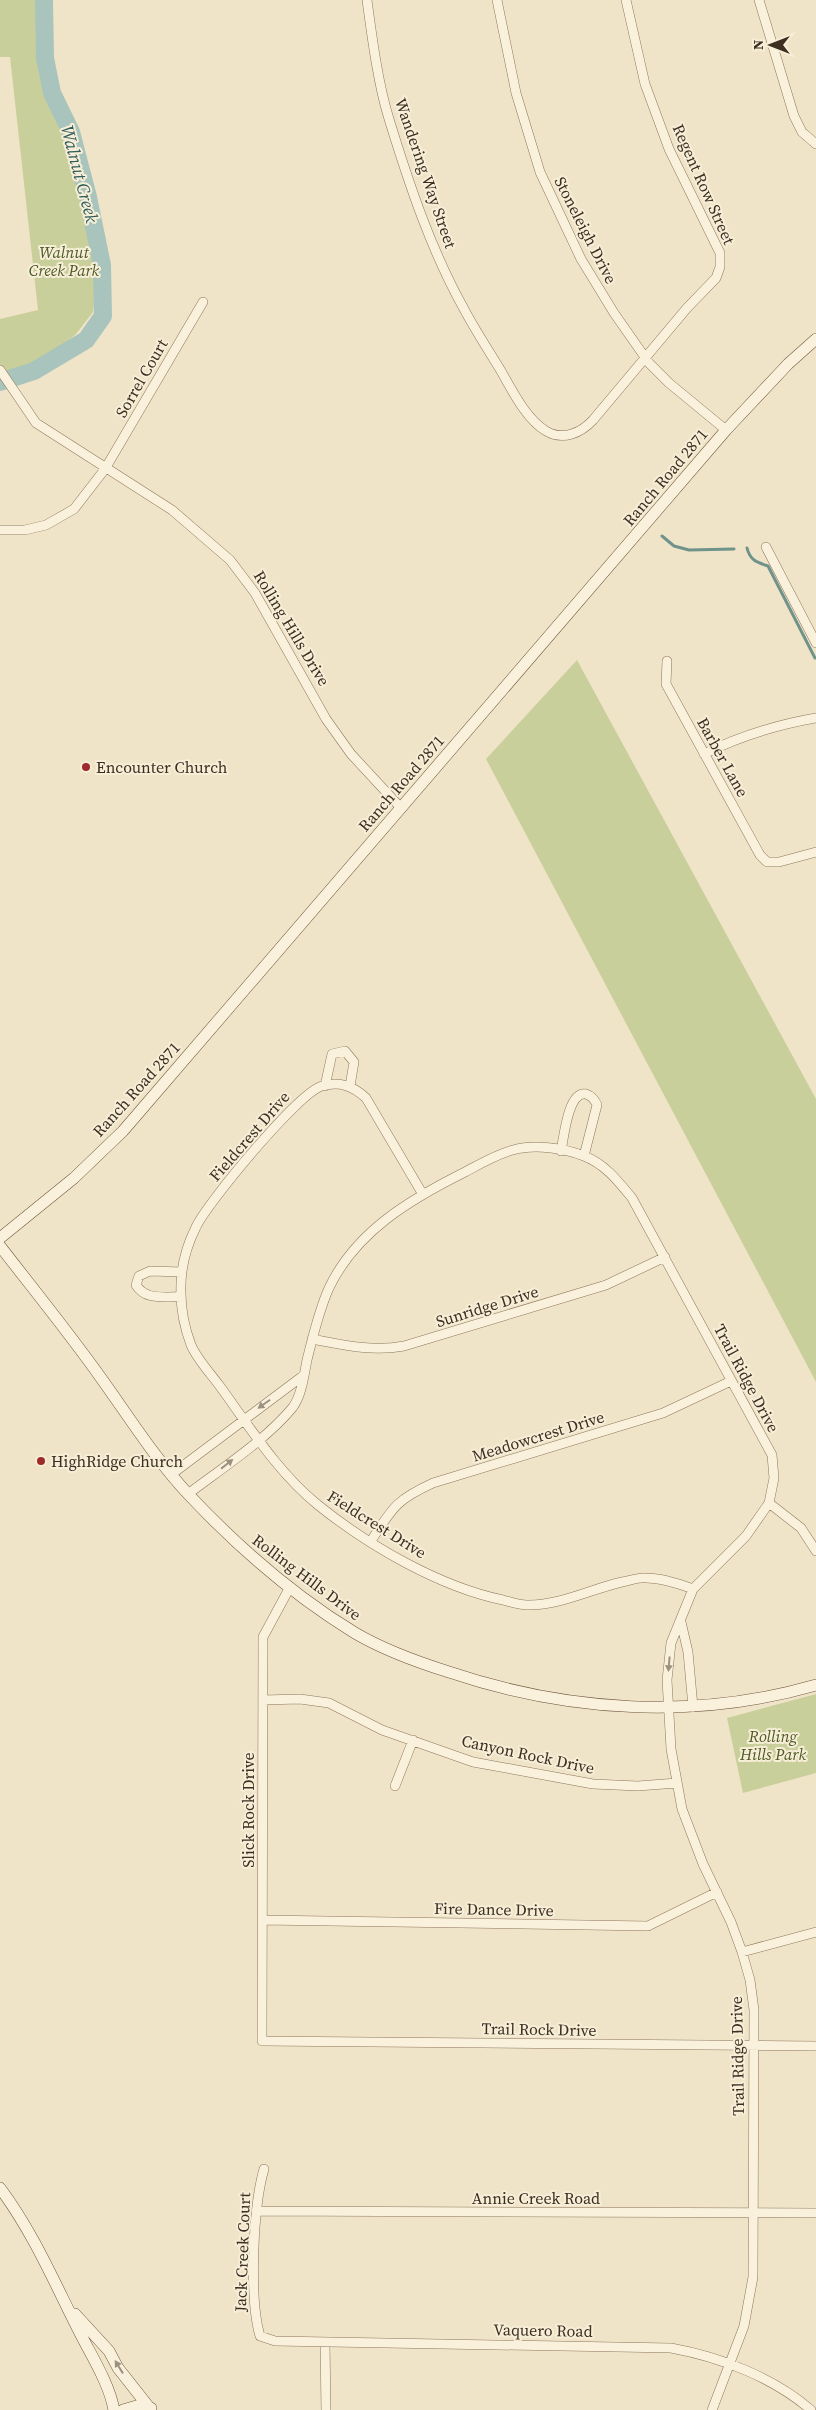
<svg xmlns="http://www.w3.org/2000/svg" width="816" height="2410" font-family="'Source Serif 4',serif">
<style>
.green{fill:#c9cf9b}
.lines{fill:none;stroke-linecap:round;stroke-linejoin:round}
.stream{stroke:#6f938a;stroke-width:3}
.river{stroke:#a9c4bc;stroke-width:18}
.street-casing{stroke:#8d765c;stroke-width:10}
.secondary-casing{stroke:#6f573f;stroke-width:12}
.street{stroke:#faf1dc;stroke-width:9}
.secondary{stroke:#faf1dc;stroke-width:11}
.oneway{fill:#9c907e}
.poi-dot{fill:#9e2a2b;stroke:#f7eed8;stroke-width:2}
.labels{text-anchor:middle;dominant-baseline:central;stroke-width:4;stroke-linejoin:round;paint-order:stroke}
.street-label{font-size:16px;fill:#3d2e20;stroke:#f7eed8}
.park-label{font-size:16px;font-style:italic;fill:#4d5a26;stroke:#f7eed8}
.poi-label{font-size:16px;fill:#3d2e20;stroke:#f7eed8;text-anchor:start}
.water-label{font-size:18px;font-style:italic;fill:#2f5d5a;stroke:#f7eed8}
</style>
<rect width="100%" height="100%" fill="#f0e4c8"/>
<path class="green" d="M 0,0 L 42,0 L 42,65 L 83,201 L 94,248 L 97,281 L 93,312 L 76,334 L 55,352 L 32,365 L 0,373 L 0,319 L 38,310 L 10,57 L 0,57 Z
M 577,660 L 816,1099 L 816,1382 L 486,759 Z
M 816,1694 L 816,1773 L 743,1793 L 727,1718 Z"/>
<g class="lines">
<path class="stream" d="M 662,536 L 674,546 L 689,550 L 734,549
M 747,548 C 750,560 756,562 768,566 L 815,658"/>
<path class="river" d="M 0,382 L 34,371 L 86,340 L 103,316 L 102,265 L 88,197 L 71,132 L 52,93 L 45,58 L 44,0"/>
<g class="street-casing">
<path id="street" d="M 367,0 C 372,37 378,84 389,119 C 409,184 431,250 464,309 C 475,330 489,351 501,371 C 512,390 526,419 546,431 C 563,441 581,433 593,420 L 687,308 L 716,278 L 720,267 L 720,253 L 669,149 L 645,84 L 626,0
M 497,0 L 516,93 L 540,172 L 581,259 L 614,313 L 649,363 L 669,383 L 726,430
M 759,0 L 794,116 L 802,132 L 816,144
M 0,370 L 36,423 L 172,510 L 230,560 L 255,593 L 326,719 L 351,754 L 401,808
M 0,530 L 25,530 L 46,525 L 74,509 L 105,469 L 203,302
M 766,547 L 816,643
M 667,661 L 666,684 L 760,855 L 767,862 L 779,862 L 816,852
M 704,754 C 740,736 776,725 816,718
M 325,1086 L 332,1054 L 345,1051 L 354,1062 L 350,1086
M 561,1151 C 564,1137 568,1091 586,1094 C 592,1096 595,1100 597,1105 L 584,1156
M 422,1193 L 366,1098 C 353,1086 340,1081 322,1086 C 299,1092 207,1203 196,1227 C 186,1247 180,1270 181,1293 C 181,1310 185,1329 191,1345 C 197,1359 210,1373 219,1385 C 249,1426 278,1473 318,1505 C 369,1546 440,1587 503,1600 C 511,1602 519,1605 527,1605 C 559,1606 591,1589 622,1582 C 629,1581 638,1577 646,1578 C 662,1578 677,1583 693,1589
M 181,1297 C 164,1296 146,1301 136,1285 L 139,1276 L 150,1271 L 182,1272
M 312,1339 C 344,1345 372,1352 404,1346 L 606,1285 L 665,1257
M 172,1474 L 304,1375
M 188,1494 C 221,1469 267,1439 293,1407 C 302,1394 304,1375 307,1360 C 313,1336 319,1310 329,1288 C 356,1231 411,1199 465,1172 C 480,1164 497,1154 513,1150 C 534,1144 564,1148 584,1156 C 605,1164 618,1181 632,1198 L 772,1455 L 774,1478 L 769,1503 L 746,1536 L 693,1589 L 671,1643 L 667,1680 L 671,1749 L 682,1809 L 703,1864 L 731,1922 L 742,1952 L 750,1980 L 754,2010 L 753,2277 L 744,2326 L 712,2410
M 769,1503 L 801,1528 L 816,1551
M 371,1541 C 393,1507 396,1500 433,1483 L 663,1413 L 731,1381
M 290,1587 L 263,1637 L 262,2041 L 816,2046
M 681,1622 L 688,1652 L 693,1707
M 263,1700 L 300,1699 L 329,1703 L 382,1730 L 473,1762 L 593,1784 L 638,1786 L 677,1783
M 395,1786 L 413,1740
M 262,1920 L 648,1926 L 717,1892
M 742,1952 L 816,1932
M 264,2169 C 253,2207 249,2299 260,2336 L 275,2341 L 671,2348 C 720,2357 773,2377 811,2410
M 256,2211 L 816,2213
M 325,2342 L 326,2410"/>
</g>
<g class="secondary-casing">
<path id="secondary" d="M 0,1238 L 74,1178 L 123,1131 L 726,430 L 788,364 L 816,339
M 0,1246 C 34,1290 69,1333 101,1378 C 129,1417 156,1460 189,1495 C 238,1547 294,1596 355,1633 C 384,1650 417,1662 449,1672 C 568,1712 695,1720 816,1685
M 0,2188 C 33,2232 55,2284 80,2333 C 92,2357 109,2383 114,2410
M 75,2314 L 109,2351 L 118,2368 L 148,2406
M 123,2410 L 140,2405 L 151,2408"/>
</g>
<use href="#street" class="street"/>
<use href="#secondary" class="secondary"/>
</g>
<defs><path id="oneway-solid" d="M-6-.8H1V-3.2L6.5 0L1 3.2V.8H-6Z" transform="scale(1.25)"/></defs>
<g class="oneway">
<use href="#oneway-solid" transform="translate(264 1404) rotate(145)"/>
<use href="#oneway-solid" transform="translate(227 1464) rotate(-38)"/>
<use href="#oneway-solid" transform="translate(669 1664) rotate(95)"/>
<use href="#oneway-solid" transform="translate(119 2367) rotate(-122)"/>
</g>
<g class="poi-dot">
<circle cx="86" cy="767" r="5"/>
<circle cx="41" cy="1461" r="5"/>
</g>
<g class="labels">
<g class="street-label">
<text transform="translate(426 173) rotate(71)">Wandering Way Street</text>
<text transform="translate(704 184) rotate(66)">Regent Row Street</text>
<text transform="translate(586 230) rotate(63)">Stoneleigh Drive</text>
<text transform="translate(141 378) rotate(-60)">Sorrel Court</text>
<text transform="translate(665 477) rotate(-50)">Ranch Road 2871</text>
<text transform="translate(292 628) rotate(59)">Rolling Hills Drive</text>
<text transform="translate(723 757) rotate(61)">Barber Lane</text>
<text transform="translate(401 783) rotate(-49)">Ranch Road 2871</text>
<text transform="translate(136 1089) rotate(-48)">Ranch Road 2871</text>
<text transform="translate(249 1136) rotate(-49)">Fieldcrest Drive</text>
<text transform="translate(487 1306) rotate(-17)">Sunridge Drive</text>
<text transform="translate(747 1378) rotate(62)">Trail Ridge Drive</text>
<text transform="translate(538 1436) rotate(-17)">Meadowcrest Drive</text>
<text transform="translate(377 1524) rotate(32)">Fieldcrest Drive</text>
<text transform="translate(307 1577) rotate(37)">Rolling Hills Drive</text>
<text transform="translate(528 1754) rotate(12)">Canyon Rock Drive</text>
<text transform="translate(248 1810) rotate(-90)">Slick Rock Drive</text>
<text transform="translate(494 1909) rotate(1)">Fire Dance Drive</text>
<text transform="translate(539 2029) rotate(1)">Trail Rock Drive</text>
<text transform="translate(737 2056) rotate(-91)">Trail Ridge Drive</text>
<text x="536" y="2198">Annie Creek Road</text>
<text transform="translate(242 2252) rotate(-88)">Jack Creek Court</text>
<text transform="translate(543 2330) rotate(1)">Vaquero Road</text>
</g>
<g class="park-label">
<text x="64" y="252">Walnut<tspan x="64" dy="18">Creek Park</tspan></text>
<text x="773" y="1736">Rolling<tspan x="773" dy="18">Hills Park</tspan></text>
</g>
<g class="poi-label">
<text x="96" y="767">Encounter Church</text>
<text x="51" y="1461">HighRidge Church</text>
</g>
<g class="water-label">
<text transform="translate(80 174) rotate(75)">Walnut Creek</text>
</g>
</g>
<g transform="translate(771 45) rotate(270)" stroke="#f7eed8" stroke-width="4" paint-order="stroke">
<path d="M0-4L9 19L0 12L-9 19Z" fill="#3d2e20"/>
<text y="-8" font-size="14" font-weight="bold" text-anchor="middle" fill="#3d2e20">N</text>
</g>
</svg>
